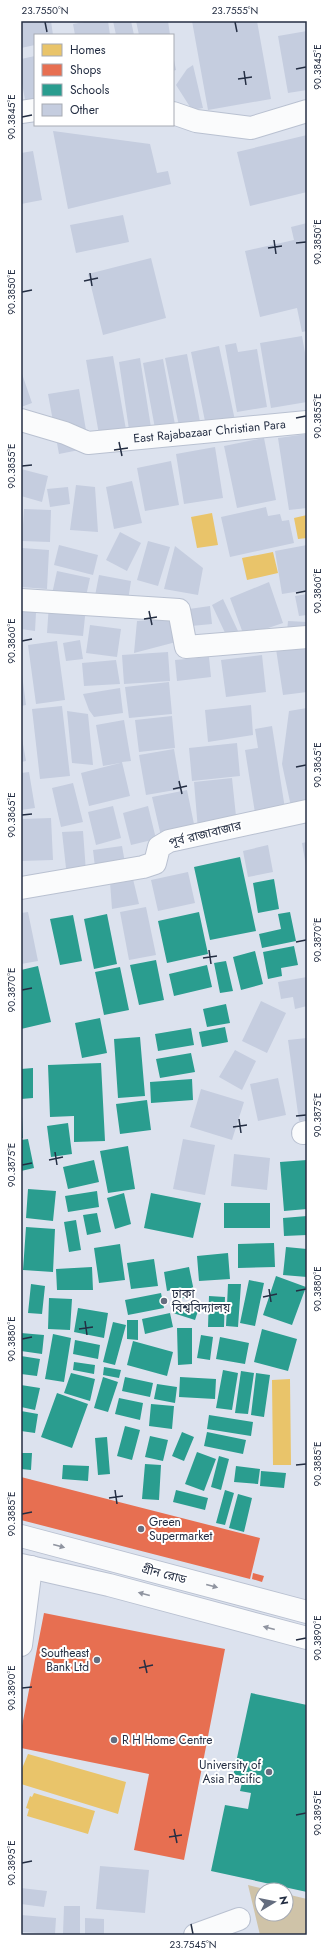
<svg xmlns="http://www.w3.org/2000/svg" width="328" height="1956" font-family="Jost,'Noto Sans Bengali',sans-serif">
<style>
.green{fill:#cfc3a8}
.homes{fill:#e9c46a}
.shops{fill:#e76f51}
.schools{fill:#2a9d8f}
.building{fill:#c5cddf}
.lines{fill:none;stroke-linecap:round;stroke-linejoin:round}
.street-casing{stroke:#b9c1d1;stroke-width:24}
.secondary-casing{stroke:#b9c1d1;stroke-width:24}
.street{stroke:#fafbfc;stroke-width:22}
.secondary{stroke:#fafbfc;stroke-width:22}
.oneway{fill:#8f94a0}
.ticks{fill:none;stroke:#242e43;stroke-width:1.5}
.poi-dot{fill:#646d7f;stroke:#fff;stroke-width:1.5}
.labels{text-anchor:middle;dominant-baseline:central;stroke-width:4;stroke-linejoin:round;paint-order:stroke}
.street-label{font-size:12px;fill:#242e43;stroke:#fff}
.poi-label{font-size:12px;fill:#242e43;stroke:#fff;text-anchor:start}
.neatline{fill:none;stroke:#242e43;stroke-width:1.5}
.ticks-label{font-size:10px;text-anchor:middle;fill:#242e43}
</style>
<rect width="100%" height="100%" fill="#dce2ee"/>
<path class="green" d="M 248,1885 L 269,1890 L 262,1890 L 262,1914 L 286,1914 L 286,1894 L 307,1899 L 307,1935 L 260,1935 Z"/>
<path class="homes" d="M 212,513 L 218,545 L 197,548 L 191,517 Z
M 307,515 L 307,538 L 298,539 L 294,518 Z
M 273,552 L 278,573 L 247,580 L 242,558 Z
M 290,1379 L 291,1465 L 273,1465 L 272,1380 Z
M 28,1754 L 126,1782 L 118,1814 L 21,1784 L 21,1771 Z
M 34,1793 L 95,1811 L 88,1834 L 27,1816 L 29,1809 L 26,1808 L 30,1796 L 32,1797 Z"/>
<path class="shops" d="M 21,1477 L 260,1538 L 250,1579 L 21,1520 Z
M 253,1573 L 264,1576 L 262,1582 L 252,1579 Z
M 44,1613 L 225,1649 L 184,1860 L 134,1850 L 149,1774 L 21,1748 L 21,1731 Z"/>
<path class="schools" d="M 240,857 L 256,931 L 210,940 L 194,867 Z
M 274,879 L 279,909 L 258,913 L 253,883 Z
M 199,912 L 208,954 L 167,963 L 158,921 Z
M 290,912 L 296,941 L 262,948 L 259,934 L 281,929 L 278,914 Z
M 107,914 L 117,964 L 94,969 L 84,919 Z
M 73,915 L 82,961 L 60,965 L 50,919 Z
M 294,946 L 298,965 L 281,968 L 282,976 L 268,979 L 263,952 Z
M 255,951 L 263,984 L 241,990 L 233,957 Z
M 156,960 L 164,1000 L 139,1005 L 130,965 Z
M 226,961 L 233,991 L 220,993 L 214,963 Z
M 207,965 L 212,987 L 174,996 L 169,974 Z
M 38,966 L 51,1022 L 21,1029 L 21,970 Z
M 120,967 L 129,1010 L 104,1015 L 95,972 Z
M 226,1004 L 230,1023 L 207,1027 L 203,1009 Z
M 100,1018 L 107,1053 L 82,1058 L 75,1023 Z
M 225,1027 L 228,1042 L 202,1047 L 199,1032 Z
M 191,1028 L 194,1045 L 158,1051 L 155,1034 Z
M 140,1037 L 145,1096 L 118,1098 L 114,1039 Z
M 191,1053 L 195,1072 L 160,1078 L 156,1059 Z
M 101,1063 L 105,1141 L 74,1142 L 74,1116 L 50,1117 L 48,1065 Z
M 33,1068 L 33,1098 L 21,1099 L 21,1069 Z
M 192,1079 L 193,1100 L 151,1103 L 150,1082 Z
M 147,1100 L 151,1130 L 120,1134 L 116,1104 Z
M 21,1116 L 22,1116 L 23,1138 L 21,1138 Z
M 68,1123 L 72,1154 L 51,1157 L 47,1126 Z
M 28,1139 L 34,1168 L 21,1171 L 21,1140 Z
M 128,1146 L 135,1189 L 108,1193 L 100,1151 Z
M 94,1160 L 99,1182 L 68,1189 L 63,1167 Z
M 307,1160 L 307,1209 L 284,1211 L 280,1162 Z
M 28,1189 L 56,1191 L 53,1221 L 26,1218 Z
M 97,1191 L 99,1207 L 68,1212 L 65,1196 Z
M 124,1193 L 131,1224 L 115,1229 L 107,1198 Z
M 151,1193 L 201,1203 L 193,1238 L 144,1228 Z
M 224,1203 L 270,1203 L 270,1228 L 224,1228 Z
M 97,1213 L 101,1232 L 87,1235 L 83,1215 Z
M 307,1216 L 307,1235 L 284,1236 L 283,1218 Z
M 76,1220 L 81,1250 L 69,1252 L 64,1222 Z
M 26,1227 L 55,1229 L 53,1272 L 23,1270 Z
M 274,1243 L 275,1267 L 238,1268 L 238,1244 Z
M 120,1244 L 125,1280 L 99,1283 L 94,1248 Z
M 286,1247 L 307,1249 L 307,1277 L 283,1275 Z
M 228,1253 L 230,1279 L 199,1281 L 197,1256 Z
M 154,1259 L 158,1286 L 131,1289 L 127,1263 Z
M 92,1267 L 93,1290 L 57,1290 L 56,1269 Z
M 189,1267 L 195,1296 L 179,1299 L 177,1289 L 167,1291 L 164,1272 Z
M 276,1276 L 306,1287 L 292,1325 L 263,1315 Z
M 249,1280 L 264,1283 L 255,1326 L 240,1323 Z
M 31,1284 L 45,1286 L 42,1314 L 28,1313 Z
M 228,1284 L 241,1284 L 238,1327 L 226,1326 Z
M 161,1293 L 164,1308 L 128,1315 L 125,1300 Z
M 209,1296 L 225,1297 L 224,1327 L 208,1327 Z
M 49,1298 L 72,1299 L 70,1330 L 48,1329 Z
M 177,1301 L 199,1308 L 195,1320 L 173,1313 Z
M 78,1308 L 108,1313 L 104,1338 L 74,1332 Z
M 170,1313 L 173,1327 L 145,1334 L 142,1319 Z
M 127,1320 L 138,1320 L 138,1340 L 127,1339 Z
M 113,1322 L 126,1325 L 115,1365 L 103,1362 Z
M 177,1328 L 192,1328 L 192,1364 L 178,1365 Z
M 262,1329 L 297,1339 L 288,1371 L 254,1362 Z
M 21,1333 L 44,1335 L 42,1354 L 21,1351 Z
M 53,1334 L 71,1338 L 64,1382 L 45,1379 Z
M 201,1335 L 213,1337 L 210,1360 L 197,1358 Z
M 220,1337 L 249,1343 L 245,1364 L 216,1359 Z
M 75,1340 L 100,1345 L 98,1359 L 73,1354 Z
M 133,1341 L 173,1352 L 167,1376 L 127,1365 Z
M 21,1356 L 40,1359 L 37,1376 L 21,1374 Z
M 74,1362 L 95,1365 L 94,1374 L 73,1370 Z
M 104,1367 L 121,1370 L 119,1378 L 103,1375 Z
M 223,1370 L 238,1373 L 232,1410 L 216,1408 Z
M 241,1371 L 254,1373 L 248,1414 L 235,1413 Z
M 71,1373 L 95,1379 L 90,1401 L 64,1393 Z
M 256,1373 L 270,1375 L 264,1417 L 251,1415 Z
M 103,1377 L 118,1382 L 108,1412 L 94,1408 Z
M 125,1377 L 153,1383 L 150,1397 L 122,1391 Z
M 180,1377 L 216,1379 L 215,1399 L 179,1397 Z
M 157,1384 L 177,1387 L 175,1403 L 154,1399 Z
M 21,1385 L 40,1388 L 35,1410 L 21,1407 Z
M 57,1393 L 88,1404 L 72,1448 L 41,1437 Z
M 119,1398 L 143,1403 L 140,1420 L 115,1414 Z
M 151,1404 L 174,1406 L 172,1429 L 149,1426 Z
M 21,1411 L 38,1414 L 35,1433 L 21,1431 Z
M 209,1415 L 253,1422 L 251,1436 L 207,1429 Z
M 125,1426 L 140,1430 L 132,1460 L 117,1456 Z
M 182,1432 L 194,1437 L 184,1461 L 172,1456 Z
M 207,1432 L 246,1440 L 243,1454 L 204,1446 Z
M 150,1436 L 168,1440 L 163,1461 L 145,1457 Z
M 107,1437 L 110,1474 L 98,1475 L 95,1438 Z
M 197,1452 L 216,1459 L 204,1491 L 185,1484 Z
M 21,1453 L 32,1453 L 31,1470 L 21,1469 Z
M 219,1456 L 229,1459 L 221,1490 L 211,1487 Z
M 145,1464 L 161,1465 L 159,1500 L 142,1499 Z
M 63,1465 L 89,1466 L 88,1481 L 62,1479 Z
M 236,1466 L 260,1469 L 258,1484 L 234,1482 Z
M 261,1471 L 286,1473 L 284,1488 L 260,1486 Z
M 176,1490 L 208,1498 L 205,1510 L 173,1502 Z
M 225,1490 L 234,1493 L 225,1525 L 216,1523 Z
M 238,1494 L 252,1498 L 244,1532 L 229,1528 Z
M 251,1693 L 307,1705 L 307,1892 L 211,1871 L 225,1805 L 248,1809 L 251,1793 L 240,1791 L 242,1783 L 232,1781 Z"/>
<path class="building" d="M 21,21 L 51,21 L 53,35 L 35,35 L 35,45 L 21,48 Z
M 90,21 L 108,21 L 110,35 L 75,35 L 73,24 Z
M 113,21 L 131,21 L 134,35 L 116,35 Z
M 136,21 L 168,21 L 170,35 L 139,35 Z
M 192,21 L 257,21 L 271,99 L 208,110 Z
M 307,31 L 307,90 L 288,93 L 278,36 Z
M 173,55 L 176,70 L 173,71 Z
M 35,56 L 35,104 L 26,105 L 21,78 L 21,59 Z
M 193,65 L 203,108 L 192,110 L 176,85 L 187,69 Z
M 53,131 L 150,144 L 157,173 L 168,171 L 171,184 L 68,209 Z
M 307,135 L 307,192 L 250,206 L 237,152 Z
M 33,151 L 42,200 L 21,204 L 21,153 Z
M 123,215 L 129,242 L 76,253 L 70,225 Z
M 307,223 L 307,331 L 302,332 L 297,308 L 260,317 L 245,251 L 294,240 L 291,227 Z
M 151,258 L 166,318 L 103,335 L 88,274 Z
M 302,336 L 307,364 L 307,402 L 271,408 L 260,343 Z
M 236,343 L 238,352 L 257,349 L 267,407 L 237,412 L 225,345 Z
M 219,346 L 236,425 L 207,431 L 191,352 Z
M 187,354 L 202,432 L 181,436 L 165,358 Z
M 113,356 L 128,441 L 101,446 L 86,360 Z
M 140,358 L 153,440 L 131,443 L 119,362 Z
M 163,359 L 176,430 L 156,434 L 143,363 Z
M 21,371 L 32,403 L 21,407 Z
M 79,389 L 89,448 L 59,454 L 48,394 Z
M 307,434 L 307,508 L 289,510 L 278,438 Z
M 264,438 L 276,500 L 237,508 L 224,446 Z
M 215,447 L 223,498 L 184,504 L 176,454 Z
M 171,461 L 179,505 L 145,511 L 137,468 Z
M 21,469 L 48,476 L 42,502 L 21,496 Z
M 132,481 L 142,523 L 114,529 L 106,487 Z
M 76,485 L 95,487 L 98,532 L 70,530 Z
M 68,487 L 70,504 L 50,507 L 47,489 Z
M 266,507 L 268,516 L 280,514 L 282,521 L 289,520 L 294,543 L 230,557 L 221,517 Z
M 24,509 L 51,510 L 50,542 L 22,541 Z
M 120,532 L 141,543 L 127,571 L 106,560 Z
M 148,541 L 170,547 L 158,586 L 137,580 Z
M 59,545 L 98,555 L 93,575 L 54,565 Z
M 307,545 L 307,590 L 282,594 L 275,551 Z
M 175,546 L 203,568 L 198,595 L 164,589 Z
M 22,548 L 49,550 L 47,589 L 21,587 Z
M 57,571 L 90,578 L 85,601 L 52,594 Z
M 99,575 L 131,581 L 127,607 L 94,601 Z
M 269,582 L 283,623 L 244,636 L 230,598 Z
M 21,593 L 37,594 L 35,631 L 21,629 Z
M 307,594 L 307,615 L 299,616 L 295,596 Z
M 223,599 L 238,631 L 227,637 L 212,605 Z
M 49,604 L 86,607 L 83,636 L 47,633 Z
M 210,606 L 212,624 L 191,626 L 189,609 Z
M 176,618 L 176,642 L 134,653 L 137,621 Z
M 288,621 L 307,622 L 307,633 L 287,632 Z
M 90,625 L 121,629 L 117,657 L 86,653 Z
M 80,640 L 83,659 L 66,661 L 63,643 Z
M 57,641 L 65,700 L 36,704 L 28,645 Z
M 307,644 L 307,692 L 283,695 L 276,649 Z
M 168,652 L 170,681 L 124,684 L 122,655 Z
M 262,655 L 266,692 L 226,697 L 221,660 Z
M 209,657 L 211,677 L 177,681 L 175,660 Z
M 116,660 L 120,684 L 84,686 L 82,663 Z
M 21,667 L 26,705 L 21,706 Z
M 169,682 L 172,714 L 129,718 L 125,687 Z
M 120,688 L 123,713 L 94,717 L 89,710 L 83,694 Z
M 251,705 L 253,735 L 208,742 L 205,710 Z
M 62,706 L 70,776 L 40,779 L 32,709 Z
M 307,708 L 307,813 L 293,816 L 282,764 L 289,711 Z
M 67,711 L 88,714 L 93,765 L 72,763 Z
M 172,716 L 175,748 L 139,752 L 135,720 Z
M 124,720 L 131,761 L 122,762 L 130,796 L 89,806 L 81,773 L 120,763 L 103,766 L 96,725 Z
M 272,726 L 286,815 L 256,819 L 245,750 L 258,748 L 255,729 Z
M 21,733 L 26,761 L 21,762 Z
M 237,743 L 240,776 L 192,781 L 189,748 Z
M 174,749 L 181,789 L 146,795 L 139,755 Z
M 29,772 L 35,808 L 21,810 L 21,773 Z
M 232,778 L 237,826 L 198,830 L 194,782 Z
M 73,783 L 83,822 L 61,827 L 52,788 Z
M 187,790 L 195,829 L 161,836 L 152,797 Z
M 113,806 L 121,838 L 96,845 L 88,812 Z
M 148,806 L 156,839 L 131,845 L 123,813 Z
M 51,818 L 53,860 L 21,861 L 21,819 Z
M 83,831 L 86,872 L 66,868 L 62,832 Z
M 307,842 L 307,865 L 306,866 L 302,843 Z
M 268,845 L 273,872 L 248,877 L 243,851 Z
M 122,846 L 125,863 L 95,867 L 93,850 Z
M 188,872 L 195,903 L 158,911 L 151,880 Z
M 133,879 L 139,904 L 112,909 L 110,882 Z
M 146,907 L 156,955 L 129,960 L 120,912 Z
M 28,912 L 38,961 L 21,964 L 21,913 Z
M 307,977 L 307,1006 L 295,1009 L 293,997 L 281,999 L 278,982 Z
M 261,1001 L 286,1013 L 267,1053 L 242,1041 Z
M 307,1038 L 307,1120 L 299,1121 L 288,1040 Z
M 235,1050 L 256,1061 L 242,1090 L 219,1077 Z
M 278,1078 L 286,1115 L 258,1121 L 250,1084 Z
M 201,1089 L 244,1102 L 232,1140 L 190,1127 Z
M 183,1139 L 215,1145 L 205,1195 L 173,1189 Z
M 234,1154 L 270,1158 L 267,1190 L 231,1186 Z
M 100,1866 L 149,1870 L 145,1913 L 96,1909 Z
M 21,1888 L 47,1891 L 44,1907 L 21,1904 Z
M 64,1906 L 80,1906 L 80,1934 L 63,1934 Z
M 21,1915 L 56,1918 L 55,1934 L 21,1932 Z
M 85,1918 L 104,1919 L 104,1935 L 85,1935 Z"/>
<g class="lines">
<g class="street-casing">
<g id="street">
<path d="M 21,112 L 35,110"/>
<path d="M 173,113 L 196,121 L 251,128 L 307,111"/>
<path id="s1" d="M 21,420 L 65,433 L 88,443 L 307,422"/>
<path d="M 21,600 L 179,610 L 186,647 L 307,637"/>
<path d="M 21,888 L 143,867 L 155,863 L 159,847 L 169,841 L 307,811"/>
<path d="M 303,1133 L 307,1132"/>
<path d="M 21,1645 L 31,1567"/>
<path d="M 195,1935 L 239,1919"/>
</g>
</g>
<g class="secondary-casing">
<path id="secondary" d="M 21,1536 L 307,1612
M 21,1565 L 109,1585 L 307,1638"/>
</g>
<use href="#street" class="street"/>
<use href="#secondary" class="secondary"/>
</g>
<defs><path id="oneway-solid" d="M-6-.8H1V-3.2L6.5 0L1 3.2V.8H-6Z"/></defs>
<g class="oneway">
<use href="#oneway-solid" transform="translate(59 1546) rotate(15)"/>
<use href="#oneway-solid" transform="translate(212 1586) rotate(15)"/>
<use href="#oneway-solid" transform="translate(144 1594) rotate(-165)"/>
<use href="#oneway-solid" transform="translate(269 1628) rotate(-165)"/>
</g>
<path class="ticks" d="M 45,22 L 47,32M 235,22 L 237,32M 296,69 L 306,67M 244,71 L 246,85M 238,79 L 252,77M 22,117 L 32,115M 274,240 L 276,254M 296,243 L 306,242M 268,248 L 282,246M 90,273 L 92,286M 84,281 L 98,278M 22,292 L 32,290M 296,418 L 306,416M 119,442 L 122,456M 114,450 L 128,448M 22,466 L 32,465M 296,593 L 306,591M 149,611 L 152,625M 144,619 L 157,617M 22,641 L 32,639M 296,767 L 306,765M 179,781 L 182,794M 173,789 L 187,786M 22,815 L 32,814M 296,942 L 306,940M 209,950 L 211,964M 203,958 L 217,956M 22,990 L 32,988M 296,1116 L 306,1115M 239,1119 L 241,1133M 233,1127 L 247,1125M 55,1152 L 57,1165M 49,1160 L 63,1157M 22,1165 L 32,1163M 269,1289 L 271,1302M 296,1291 L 306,1289M 263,1297 L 277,1294M 85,1321 L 87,1335M 79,1329 L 93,1327M 22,1339 L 32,1337M 296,1465 L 306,1464M 115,1490 L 117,1504M 109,1498 L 123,1496M 22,1514 L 32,1512M 296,1640 L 306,1638M 144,1660 L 147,1673M 139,1668 L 153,1665M 22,1688 L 32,1687M 296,1815 L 306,1813M 174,1829 L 177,1843M 169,1837 L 182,1835M 22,1863 L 32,1861M 191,1924 L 193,1934"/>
<g class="poi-dot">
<circle cx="164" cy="1301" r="4"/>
<circle cx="141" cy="1529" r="4"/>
<circle cx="97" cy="1660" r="4"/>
<circle cx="114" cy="1740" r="4"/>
<circle cx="269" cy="1772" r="4"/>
</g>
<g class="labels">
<g class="street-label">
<text stroke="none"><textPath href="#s1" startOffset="193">East Rajabazaar Christian Para</textPath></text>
<text transform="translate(205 834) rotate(-14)">পূর্ব রাজাবাজার</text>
<text transform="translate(164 1574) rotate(15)">গ্রীন রোড</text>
</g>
<g class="poi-label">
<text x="172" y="1294">ঢাকা<tspan x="172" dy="14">বিশ্ববিদ্যালয়</tspan></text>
<text x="149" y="1522">Green<tspan x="149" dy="14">Supermarket</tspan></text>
<text x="89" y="1653" text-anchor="end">Southeast<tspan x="89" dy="14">Bank Ltd</tspan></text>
<text x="122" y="1740">R H Home Centre</text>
<text x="261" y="1765" text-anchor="end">University of<tspan x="261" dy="14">Asia Pacific</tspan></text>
</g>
</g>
<rect width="328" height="1956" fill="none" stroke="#ffffff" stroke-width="44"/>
<rect x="34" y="34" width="140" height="92" fill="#ffffff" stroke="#a7abb4"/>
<rect x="42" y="44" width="20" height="12" fill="#e9c46a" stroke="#a7abb4"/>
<text x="70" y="54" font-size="12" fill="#242e43">Homes</text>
<rect x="42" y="64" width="20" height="12" fill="#e76f51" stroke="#a7abb4"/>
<text x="70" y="74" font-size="12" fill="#242e43">Shops</text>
<rect x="42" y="84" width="20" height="12" fill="#2a9d8f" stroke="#a7abb4"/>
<text x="70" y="94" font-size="12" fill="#242e43">Schools</text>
<rect x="42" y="104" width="20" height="12" fill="#c5cddf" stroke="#a7abb4"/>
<text x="70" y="114" font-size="12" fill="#242e43">Other</text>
<g transform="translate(274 1902) rotate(80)"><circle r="19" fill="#ffffff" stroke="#a7abb4"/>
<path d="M0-3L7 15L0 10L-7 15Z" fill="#646d7f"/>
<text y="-6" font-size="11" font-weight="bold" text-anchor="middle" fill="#242e43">N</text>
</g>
<rect x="22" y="22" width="284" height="1912" class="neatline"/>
<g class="ticks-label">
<text x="45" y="14">23.7550°N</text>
<text x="235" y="14">23.7555°N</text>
<text transform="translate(317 67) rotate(-90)" y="4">90.3845°E</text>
<text transform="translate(11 117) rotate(-90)" y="4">90.3845°E</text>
<text transform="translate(317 242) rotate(-90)" y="4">90.3850°E</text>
<text transform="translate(11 292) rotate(-90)" y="4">90.3850°E</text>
<text transform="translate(317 416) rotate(-90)" y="4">90.3855°E</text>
<text transform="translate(11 466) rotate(-90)" y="4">90.3855°E</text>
<text transform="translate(317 591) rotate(-90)" y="4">90.3860°E</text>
<text transform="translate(11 641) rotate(-90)" y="4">90.3860°E</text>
<text transform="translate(317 765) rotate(-90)" y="4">90.3865°E</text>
<text transform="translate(11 815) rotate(-90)" y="4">90.3865°E</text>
<text transform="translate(317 940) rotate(-90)" y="4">90.3870°E</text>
<text transform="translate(11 990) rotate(-90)" y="4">90.3870°E</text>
<text transform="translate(317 1115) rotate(-90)" y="4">90.3875°E</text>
<text transform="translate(11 1165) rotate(-90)" y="4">90.3875°E</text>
<text transform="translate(317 1289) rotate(-90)" y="4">90.3880°E</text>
<text transform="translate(11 1339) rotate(-90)" y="4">90.3880°E</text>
<text transform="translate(317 1464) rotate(-90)" y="4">90.3885°E</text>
<text transform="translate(11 1514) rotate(-90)" y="4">90.3885°E</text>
<text transform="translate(317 1638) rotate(-90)" y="4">90.3890°E</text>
<text transform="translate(11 1688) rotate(-90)" y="4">90.3890°E</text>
<text transform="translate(317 1813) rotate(-90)" y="4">90.3895°E</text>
<text transform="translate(11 1863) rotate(-90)" y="4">90.3895°E</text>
<text x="193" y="1948">23.7545°N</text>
</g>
</svg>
